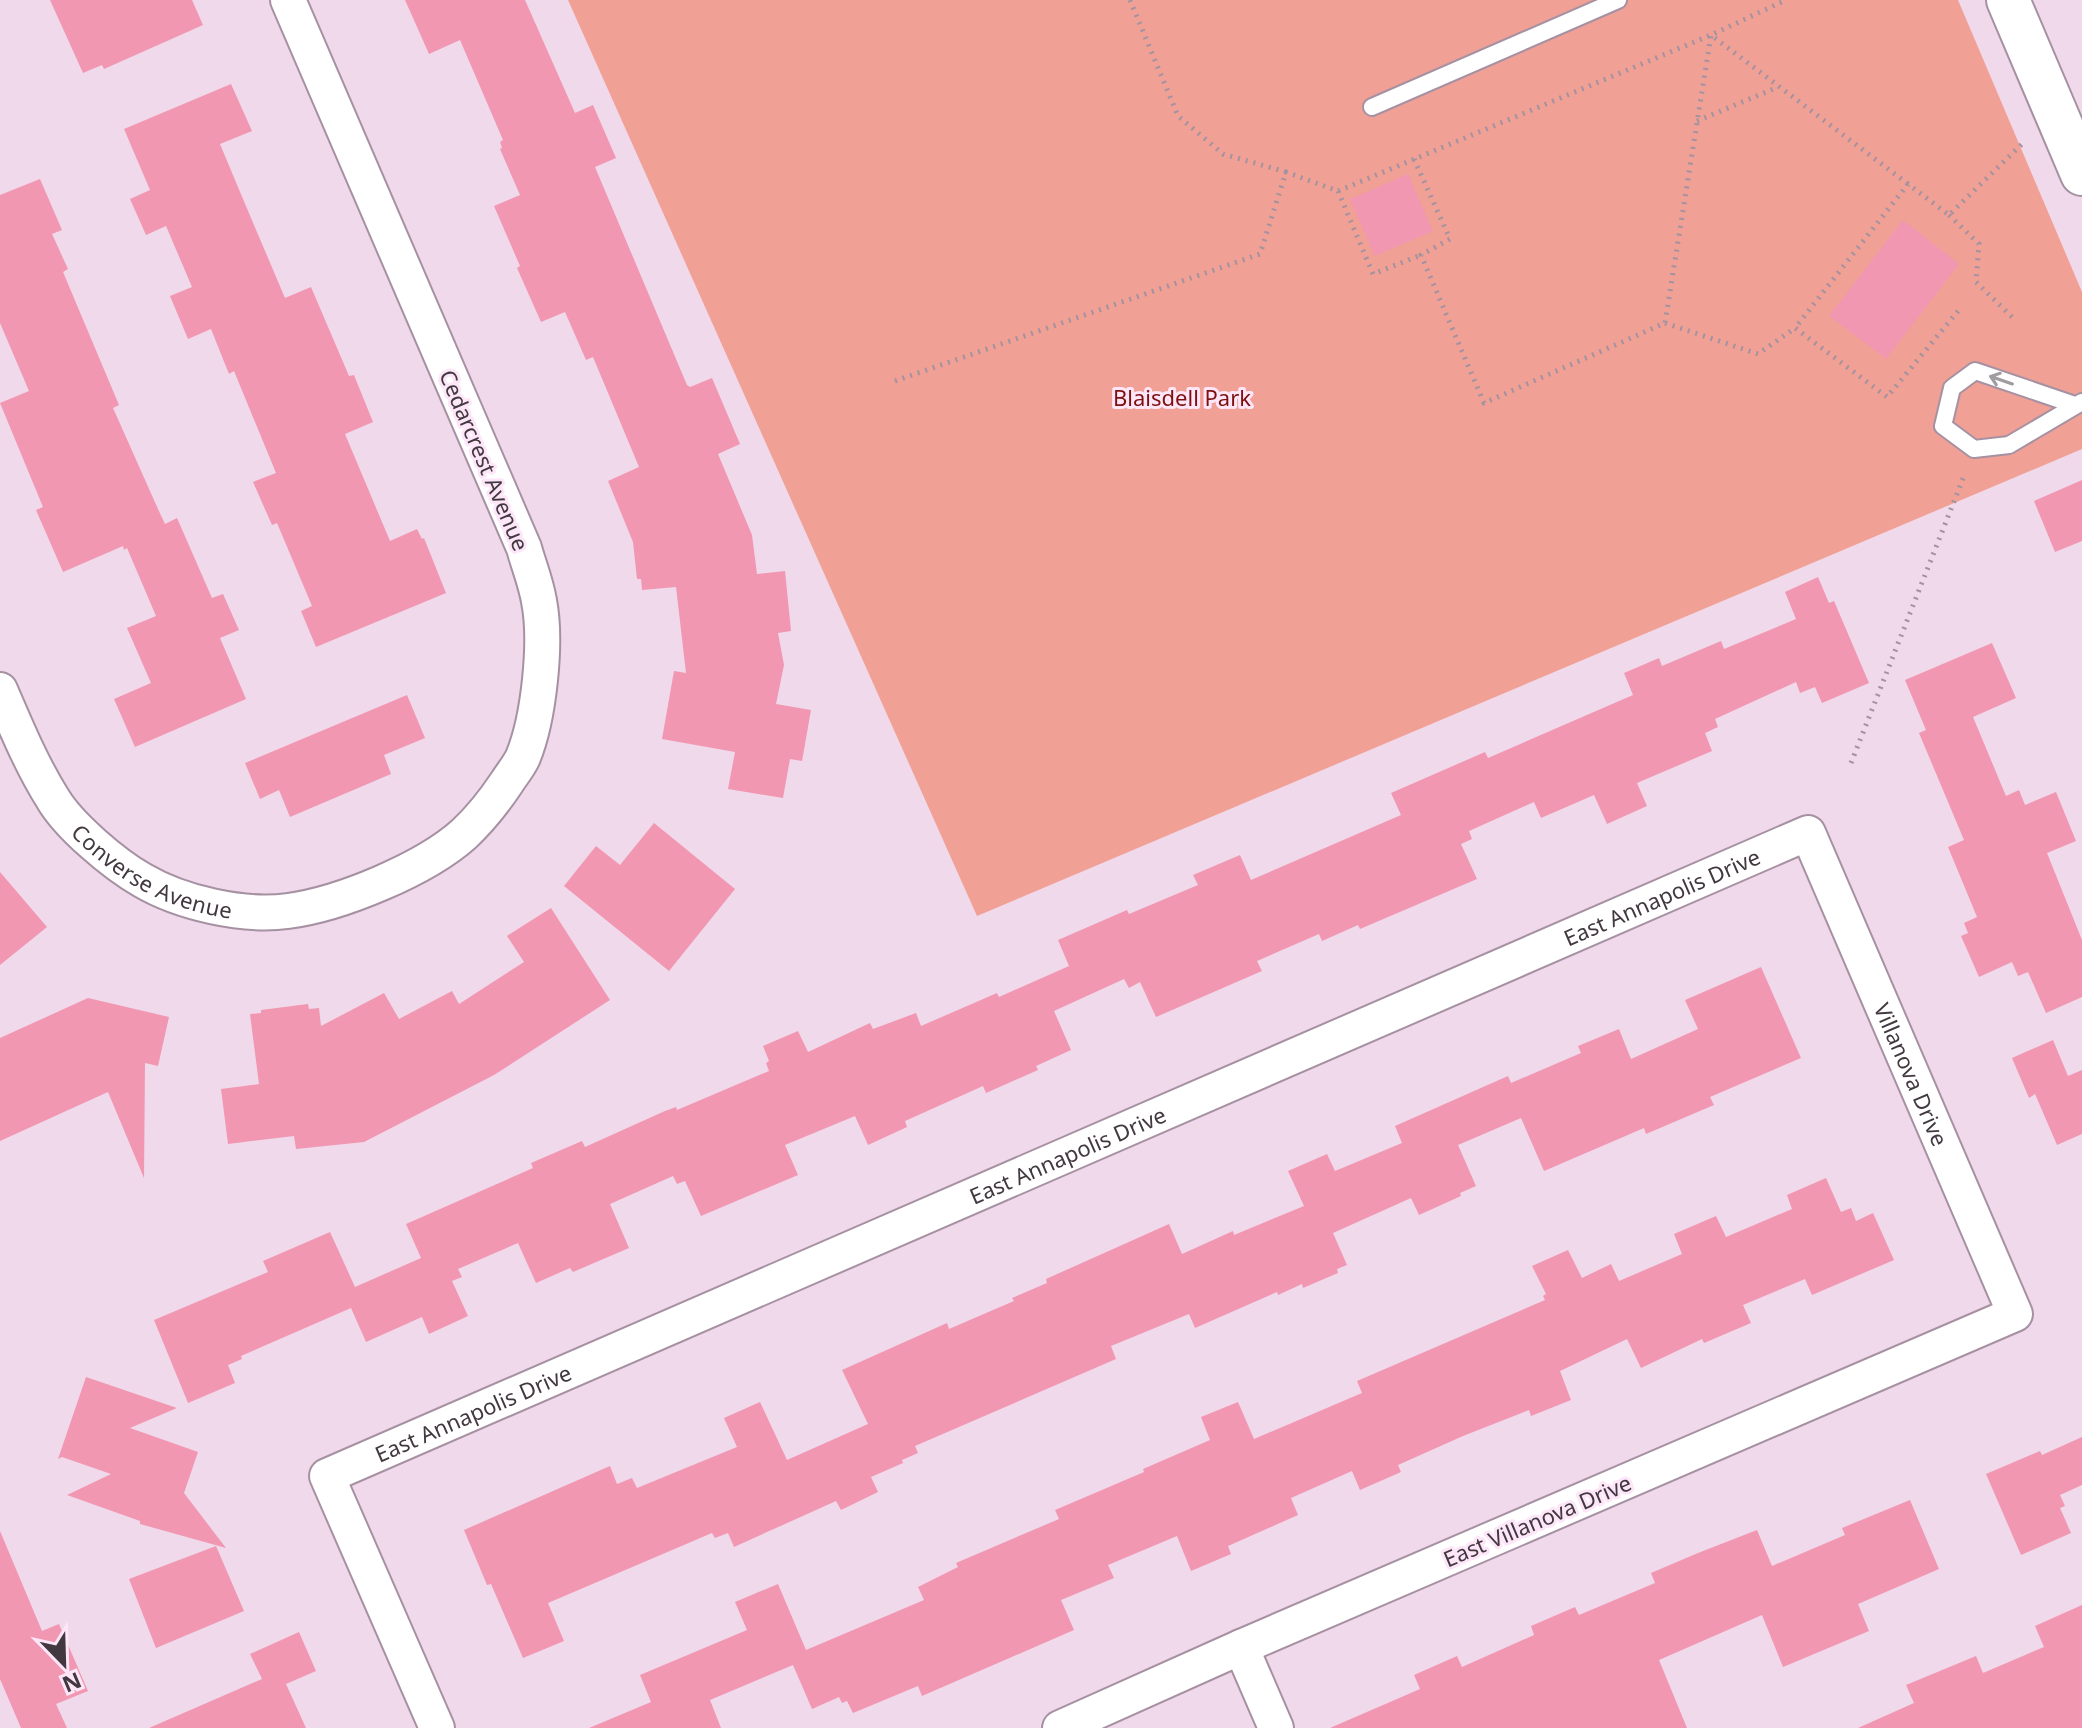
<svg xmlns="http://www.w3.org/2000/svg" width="2082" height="1728" font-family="'Noto Sans',sans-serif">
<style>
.green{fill:#f1a095}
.building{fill:#f197b2}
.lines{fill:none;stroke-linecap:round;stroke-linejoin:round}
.service-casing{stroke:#a691a2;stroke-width:20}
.minor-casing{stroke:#a691a2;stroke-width:38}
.tertiary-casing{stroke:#a691a2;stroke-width:46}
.path{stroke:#a3929f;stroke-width:5;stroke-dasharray:2 6;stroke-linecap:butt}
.service{stroke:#fff;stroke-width:16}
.minor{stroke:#fff;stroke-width:34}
.tertiary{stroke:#fff;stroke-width:42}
.oneway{stroke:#a09ca0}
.labels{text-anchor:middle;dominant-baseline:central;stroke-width:6;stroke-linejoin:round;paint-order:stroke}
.park-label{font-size:22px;fill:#7d100e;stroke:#fee6f9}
.street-label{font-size:22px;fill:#423940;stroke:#fee6f9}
</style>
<rect width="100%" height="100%" fill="#f0d9eb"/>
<path class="green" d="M 568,0 L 1958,0 L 2082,292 L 2082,449 L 977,916 Z"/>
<path class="building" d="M 50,0 L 192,0 L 203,25 L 104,69 L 102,65 L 83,73 Z
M 405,0 L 525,0 L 575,113 L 593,105 L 616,158 L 595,167 L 687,385 L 690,387 L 712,378 L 740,444 L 718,454 L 752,535 L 757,574 L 785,571 L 791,631 L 778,633 L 784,665 L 776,704 L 811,710 L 802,761 L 790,759 L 783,798 L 728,789 L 735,752 L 662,739 L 674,671 L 686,673 L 676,587 L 642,590 L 641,579 L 637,579 L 633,542 L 608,481 L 639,467 L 593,357 L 586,360 L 565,312 L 541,322 L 517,268 L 520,266 L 494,206 L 520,195 L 500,149 L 502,148 L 500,142 L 503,140 L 460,40 L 429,54 Z
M 231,84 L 252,131 L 220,144 L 243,199 L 285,298 L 311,287 L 349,376 L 354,375 L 373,422 L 345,434 L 390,541 L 417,529 L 422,539 L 424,538 L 446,593 L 316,647 L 301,611 L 312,606 L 277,523 L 272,525 L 253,482 L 276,473 L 234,371 L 229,374 L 211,329 L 188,339 L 170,296 L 192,287 L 166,226 L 146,235 L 130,199 L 150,190 L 124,129 Z
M 1408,174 L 1433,231 L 1375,256 L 1350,199 Z
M 40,179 L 62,230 L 52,234 L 68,269 L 63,272 L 119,405 L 113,408 L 158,509 L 165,524 L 177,518 L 212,598 L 223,594 L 239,630 L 220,638 L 246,699 L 135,747 L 114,699 L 151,683 L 127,628 L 156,616 L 127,548 L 124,550 L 123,546 L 63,572 L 36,510 L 43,507 L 0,403 L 29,391 L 0,323 L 0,195 Z
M 1903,220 L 1959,264 L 1886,359 L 1829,316 Z
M 2082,480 L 2082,541 L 2055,552 L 2034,501 Z
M 1818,577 L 1829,603 L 1834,601 L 1869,683 L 1822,703 L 1815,687 L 1800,693 L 1796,682 L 1715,719 L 1718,727 L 1705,733 L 1712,751 L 1637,783 L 1647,806 L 1607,824 L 1594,795 L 1541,818 L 1534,802 L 1469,831 L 1472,839 L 1461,844 L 1477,879 L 1360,929 L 1358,925 L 1322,941 L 1319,934 L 1257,961 L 1262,971 L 1156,1017 L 1140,982 L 1129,988 L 1124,979 L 1054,1011 L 1071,1050 L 1036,1066 L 1038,1070 L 986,1093 L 983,1086 L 905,1121 L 907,1127 L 868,1145 L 855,1116 L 785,1145 L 798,1175 L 701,1216 L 685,1181 L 677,1184 L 673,1176 L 610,1204 L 629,1248 L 573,1272 L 570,1268 L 536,1283 L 518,1243 L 458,1269 L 462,1277 L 452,1281 L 468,1316 L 429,1334 L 422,1317 L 366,1342 L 351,1308 L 241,1356 L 242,1359 L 228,1365 L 235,1383 L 188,1403 L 154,1320 L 268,1272 L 263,1261 L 330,1232 L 355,1287 L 421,1258 L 406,1224 L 533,1168 L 531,1163 L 582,1141 L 585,1147 L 665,1111 L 676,1107 L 677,1110 L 769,1071 L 766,1063 L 769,1061 L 763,1046 L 798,1031 L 808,1052 L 870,1023 L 873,1029 L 916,1013 L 921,1026 L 997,993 L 999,997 L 1069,966 L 1058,940 L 1127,910 L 1129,914 L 1198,885 L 1193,875 L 1240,855 L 1251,880 L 1401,815 L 1391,793 L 1485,752 L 1488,758 L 1633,695 L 1624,673 L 1659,658 L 1662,666 L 1721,641 L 1724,649 L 1796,619 L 1785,592 Z
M 1992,643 L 2016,698 L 1973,717 L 2006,796 L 2019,790 L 2025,805 L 2056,792 L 2076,841 L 2047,853 L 2082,940 L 2082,997 L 2046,1013 L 2028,972 L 2018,976 L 2012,962 L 1979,977 L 1961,936 L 1968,933 L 1964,923 L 1977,917 L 1948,847 L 1964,840 L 1919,733 L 1926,730 L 1905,680 Z
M 407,695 L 425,738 L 384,755 L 391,774 L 290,817 L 279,790 L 260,799 L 245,763 Z
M 654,823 L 735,889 L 669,971 L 564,886 L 596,846 L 620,865 Z
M 0,872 L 47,927 L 0,965 Z
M 551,908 L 610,1000 L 494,1075 L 364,1142 L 296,1149 L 294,1136 L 228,1144 L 221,1089 L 259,1084 L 250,1014 L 261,1013 L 261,1010 L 308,1004 L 309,1009 L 319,1008 L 321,1026 L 384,993 L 399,1019 L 452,991 L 459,1004 L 524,962 L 507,936 Z
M 1761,967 L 1801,1058 L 1710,1097 L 1714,1105 L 1646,1134 L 1644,1128 L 1544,1171 L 1521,1118 L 1458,1145 L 1476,1186 L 1460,1193 L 1461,1196 L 1419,1215 L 1411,1198 L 1333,1233 L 1347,1265 L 1337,1269 L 1338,1273 L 1303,1288 L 1302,1284 L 1278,1295 L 1277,1292 L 1195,1328 L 1189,1314 L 1111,1346 L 1116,1359 L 915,1446 L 918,1453 L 902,1460 L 903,1463 L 871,1477 L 878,1492 L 841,1510 L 836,1501 L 734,1547 L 728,1533 L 715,1538 L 712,1533 L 548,1603 L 564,1641 L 523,1658 L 491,1584 L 487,1585 L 464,1530 L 610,1466 L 617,1484 L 632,1478 L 637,1488 L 737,1447 L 724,1418 L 760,1402 L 787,1460 L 868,1424 L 842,1370 L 947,1323 L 949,1329 L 1014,1301 L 1012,1298 L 1047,1283 L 1046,1279 L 1169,1224 L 1182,1254 L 1233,1231 L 1234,1235 L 1304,1206 L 1288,1171 L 1327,1154 L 1335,1171 L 1402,1143 L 1395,1126 L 1508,1076 L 1511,1083 L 1581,1053 L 1578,1046 L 1619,1029 L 1631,1059 L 1698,1029 L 1685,1000 Z
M 88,998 L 169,1017 L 158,1066 L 145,1063 L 144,1178 L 108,1092 L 0,1141 L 0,1038 Z
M 2053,1040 L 2068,1076 L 2082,1070 L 2082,1134 L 2057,1145 L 2035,1094 L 2029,1098 L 2012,1058 Z
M 1826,1178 L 1841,1212 L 1851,1208 L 1856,1221 L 1873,1213 L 1894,1260 L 1812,1295 L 1805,1279 L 1743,1305 L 1751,1323 L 1704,1343 L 1702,1339 L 1641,1368 L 1627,1339 L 1560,1371 L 1571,1400 L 1531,1416 L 1529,1410 L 1463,1436 L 1398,1465 L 1401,1472 L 1360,1490 L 1352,1471 L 1291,1498 L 1298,1515 L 1228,1546 L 1231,1554 L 1191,1571 L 1177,1536 L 1108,1565 L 1114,1578 L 1061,1600 L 1074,1630 L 922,1696 L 918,1686 L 853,1713 L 847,1701 L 842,1703 L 839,1697 L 812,1709 L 793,1665 L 710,1700 L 721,1728 L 589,1728 L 651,1702 L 640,1675 L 747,1630 L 735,1602 L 778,1584 L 806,1650 L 924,1600 L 918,1587 L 958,1567 L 956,1563 L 1059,1519 L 1055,1510 L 1144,1472 L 1143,1469 L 1210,1440 L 1201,1417 L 1238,1402 L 1254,1439 L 1362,1393 L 1357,1381 L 1545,1300 L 1543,1296 L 1546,1294 L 1532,1266 L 1568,1250 L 1582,1278 L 1611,1264 L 1619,1281 L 1682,1254 L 1674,1234 L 1716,1216 L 1726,1237 L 1792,1209 L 1787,1195 Z
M 86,1377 L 177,1408 L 130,1428 L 198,1452 L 184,1493 L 226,1548 L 140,1524 L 140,1521 L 67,1495 L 111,1474 L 62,1457 L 58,1459 Z
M 2082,1437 L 2082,1485 L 2060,1495 L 2065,1506 L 2060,1508 L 2071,1533 L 2021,1555 L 1986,1474 L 2040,1451 L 2042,1455 Z
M 1910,1500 L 1939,1569 L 1858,1604 L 1869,1631 L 1783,1667 L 1762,1615 L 1659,1660 L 1687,1728 L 1330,1728 L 1420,1689 L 1414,1675 L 1457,1656 L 1462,1667 L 1534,1635 L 1531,1626 L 1575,1607 L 1579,1615 L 1655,1583 L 1651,1573 L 1698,1553 L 1757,1530 L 1772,1566 L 1845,1535 L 1842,1528 Z
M 0,1531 L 42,1631 L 59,1624 L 88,1691 L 56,1704 L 67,1728 L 21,1728 L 0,1679 Z
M 216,1546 L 244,1611 L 156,1648 L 129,1579 Z
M 2082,1605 L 2082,1728 L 1858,1728 L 1914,1703 L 1906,1685 L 1976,1656 L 1983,1673 L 2044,1647 L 2035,1626 Z
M 299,1632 L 316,1671 L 286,1684 L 306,1728 L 149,1728 L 262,1679 L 250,1654 Z"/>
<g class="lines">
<g class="service-casing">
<path id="service" d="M 1372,107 L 1618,0
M 2075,405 L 1975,371 L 1952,388 L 1943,426 L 1974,449 L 2009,445 L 2082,402"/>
</g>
<g class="minor-casing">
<g id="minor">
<path id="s1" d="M 0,690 C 16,727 31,764 53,799 C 69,826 114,864 142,880 C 181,903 243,917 288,911 C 341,904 425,869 464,834 C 480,819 495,800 507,782 C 512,774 519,766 523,757 C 539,718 547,642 539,601 C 536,583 529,566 524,548 L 288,0"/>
<path d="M 1241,1647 L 1276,1728"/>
<path id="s2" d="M 437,1728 L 327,1476 L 1808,833 L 2015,1314 L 1241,1647 L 1060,1728"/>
</g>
</g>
<g class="tertiary-casing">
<path id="tertiary" d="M 2008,0 L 2082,174"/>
</g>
<path class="path" d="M 1130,0 L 1178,116 L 1223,154 L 1286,172
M 1697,121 L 1778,87
M 1414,159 L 1450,239 L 1421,255 L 1484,403 L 1665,323 L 1711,35 L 1908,184
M 1338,191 L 1373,274 L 1421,255
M 1949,215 L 1979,244 L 1976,282 L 2012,317
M 1958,311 L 1887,397 L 1795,328 L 1908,184 L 1949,215 L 2023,143
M 1665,323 L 1758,354 L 1795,328
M 895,381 L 1260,254 L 1286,172 L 1338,191 L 1711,35 L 1786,0
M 1851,763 L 1964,476"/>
<use href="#service" class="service"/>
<use href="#minor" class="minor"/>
<use href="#tertiary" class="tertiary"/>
</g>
<defs><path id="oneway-shaft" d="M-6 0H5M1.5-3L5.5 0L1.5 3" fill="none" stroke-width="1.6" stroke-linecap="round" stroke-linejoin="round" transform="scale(2)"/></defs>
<use class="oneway" href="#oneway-shaft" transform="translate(2001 380) rotate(-161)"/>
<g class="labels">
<g class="park-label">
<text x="1182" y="397">Blaisdell Park</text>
</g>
<g class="street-label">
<text transform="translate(485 460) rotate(67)">Cedarcrest Avenue</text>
<text stroke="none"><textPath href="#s1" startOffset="248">Converse Avenue</textPath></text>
<text stroke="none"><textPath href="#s2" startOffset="1730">East Annapolis Drive</textPath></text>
<text stroke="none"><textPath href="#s2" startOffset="2152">Villanova Drive</textPath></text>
<text stroke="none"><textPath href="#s2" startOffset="1082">East Annapolis Drive</textPath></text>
<text stroke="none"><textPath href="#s2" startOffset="434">East Annapolis Drive</textPath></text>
<text transform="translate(1537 1520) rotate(-23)">East Villanova Drive</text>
</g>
</g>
<g transform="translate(64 1664) rotate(157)" stroke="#fee6f9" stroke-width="6" paint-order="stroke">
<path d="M0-6L14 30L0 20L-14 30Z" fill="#423940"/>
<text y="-12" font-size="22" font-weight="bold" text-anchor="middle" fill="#423940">N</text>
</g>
</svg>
